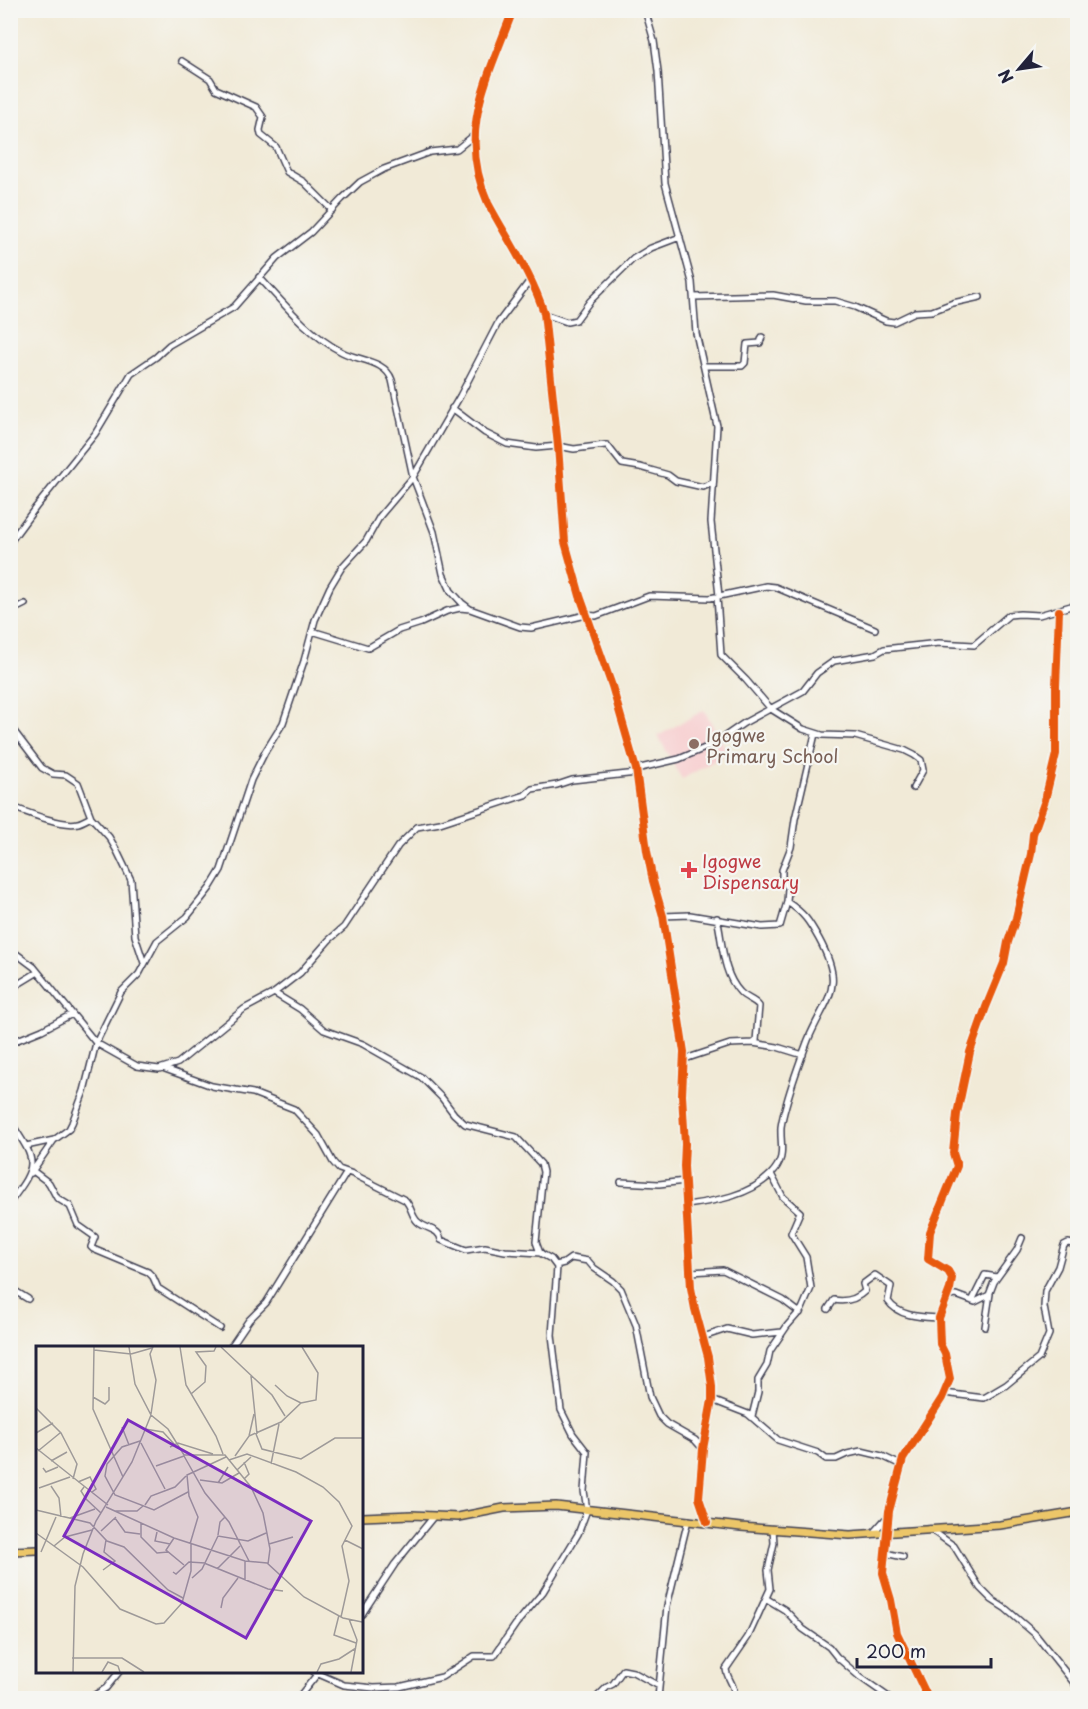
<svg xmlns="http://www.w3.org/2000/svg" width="1088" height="1709" font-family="'Playpen Sans',sans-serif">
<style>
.built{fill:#f7cfd0}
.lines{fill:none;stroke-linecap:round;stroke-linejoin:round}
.minor-casing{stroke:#414052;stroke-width:8}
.major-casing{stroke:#414052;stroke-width:10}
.minor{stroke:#fff;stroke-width:5}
.major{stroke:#ecc669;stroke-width:7}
.cycleway-casing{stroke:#f6f6f2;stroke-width:11}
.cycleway{stroke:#e8590c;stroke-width:8}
.education-dot{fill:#8d6e63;stroke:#f6f6f2;stroke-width:2}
.health-dot{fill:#e0444e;stroke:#f6f6f2;stroke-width:2}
.labels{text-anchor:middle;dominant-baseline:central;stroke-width:4.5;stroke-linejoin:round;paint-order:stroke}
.education-label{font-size:18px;fill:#785e54;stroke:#f6f6f2;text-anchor:start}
.health-label{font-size:18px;fill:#be3a42;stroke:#f6f6f2;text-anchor:start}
.inset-road{fill:none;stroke:#9e9a99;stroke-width:1.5}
.view{fill:#7b2cbf;fill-opacity:0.15;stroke:#7b2cbf;stroke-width:3}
.inset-edge{fill:none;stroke:#22223b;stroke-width:3}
</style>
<rect width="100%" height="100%" fill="#f6f6f2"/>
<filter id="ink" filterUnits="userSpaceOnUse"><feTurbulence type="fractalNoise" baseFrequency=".0167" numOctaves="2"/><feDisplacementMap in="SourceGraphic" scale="12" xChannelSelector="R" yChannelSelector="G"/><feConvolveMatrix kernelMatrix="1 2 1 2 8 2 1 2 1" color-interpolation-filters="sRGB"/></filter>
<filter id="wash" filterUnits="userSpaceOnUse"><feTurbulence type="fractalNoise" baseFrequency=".008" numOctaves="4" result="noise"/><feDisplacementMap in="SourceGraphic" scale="24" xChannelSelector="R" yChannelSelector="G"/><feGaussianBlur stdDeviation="1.35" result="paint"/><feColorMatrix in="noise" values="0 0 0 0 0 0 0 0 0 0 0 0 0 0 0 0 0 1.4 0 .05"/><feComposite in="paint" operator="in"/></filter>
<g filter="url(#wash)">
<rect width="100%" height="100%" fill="#f1ead7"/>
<path class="built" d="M 704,710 L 728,753 L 682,779 L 658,736 Z"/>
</g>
<g filter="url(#ink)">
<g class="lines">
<g class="minor-casing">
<path id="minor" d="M 513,10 C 488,78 456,132 488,203 C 507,239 532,274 544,313 L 558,446 L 565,542 L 580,596 L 612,686 L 636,769 L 647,851 L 653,881 L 663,916 L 684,1052 L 682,1095 L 685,1144 L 684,1166 L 691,1288 L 695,1309 L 708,1357 L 712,1387 L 712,1400 L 703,1449 L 699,1498 L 707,1522
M 645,10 L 654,41 L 658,71 L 665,183 L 692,282 L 696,333 L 717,426 L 711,522 L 719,596
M 182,61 L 210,79 L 216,89 L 256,107 L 263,117 L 260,130 L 261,135 L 276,147 L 287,172 L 304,182 L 332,210
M 259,277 C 284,304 309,335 342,352 C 359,361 385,360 392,380 L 413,477 L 434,532 L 443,574 L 451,591 L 462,603 L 470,609 L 520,627 L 531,628 L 586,615 L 596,616 L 649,596 L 710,598 L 766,586 L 775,587 L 875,629
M 694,297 L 773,295 L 806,301 L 835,301 L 855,307 L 886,321 L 894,322 L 915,312 L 932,311 L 953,303 L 980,297
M 544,314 L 567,322 L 576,320 L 590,301 L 633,259 L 651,248 L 680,237
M 704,366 L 742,366 L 745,363 L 747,344 L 760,343 L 762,337
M 452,408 L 485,433 L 507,444 L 536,448 L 558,446 L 574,449 L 605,445 L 607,445 L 622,464 L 640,467 L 668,475 L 676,481 L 703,487 L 712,483
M 10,542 L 36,507 L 95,434 L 131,374 L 156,357 L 169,345 L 234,307 L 277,258 L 311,232 L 342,199 L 360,182 L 384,169 L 430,152 L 457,149 L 473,136
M 717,597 L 721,655 L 746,680 L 771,709 L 803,729 L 822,735 L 855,736 L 904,750 L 914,755 L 921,760 L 923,770 L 913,788
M 10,602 L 19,607 L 25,604
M 312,631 L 368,648 L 399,630 L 421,623 L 447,611 L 460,608 L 470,609
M 10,726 L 42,768 L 53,774 L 66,775 L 78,783 L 91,817 L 109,837 L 117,851 L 131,880 L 135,936 L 144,963
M 636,769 L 679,759 L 712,745 L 744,723 L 803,691 L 817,673 L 834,661 L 875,654 L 884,649 L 939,643 L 974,645 L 1009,615 L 1020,614 L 1039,615 L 1078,604
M 10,806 C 26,812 62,827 78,823 C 82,822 87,819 91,817
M 663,916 L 690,915 L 762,927 L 780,926 L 787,902 L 788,888 L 782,878 L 782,870 L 791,847 L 795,819 L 815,734
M 10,949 L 34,967 L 96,1043 L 137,1066 L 159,1069 L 178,1063 L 244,1009 L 274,993 L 300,973 L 329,940 L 344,927 L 398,846 L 417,827 L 440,823 L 525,795 L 532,789 L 557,785 L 572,780 L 637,773
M 10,989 L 38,972
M 274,993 L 300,1009 L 324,1030 L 363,1044 L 421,1077 L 442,1098 L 454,1114 L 465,1124 L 516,1137 L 541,1164 L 543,1172 L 536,1242 L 540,1253 L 551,1259 L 557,1267 L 552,1335 L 561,1410 L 573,1434 L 587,1452 L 584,1491 L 587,1510 L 578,1534 L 543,1592 L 516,1624 L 494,1656 L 474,1656 L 442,1677 L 399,1687 L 374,1688 L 344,1685 L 314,1672
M 10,1043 L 42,1030 L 72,1014
M 753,1043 L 777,1047 L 803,1055
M 685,1059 L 730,1044 L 753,1043 L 756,1041 L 759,1006 C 754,999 746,999 740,992 C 722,973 723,943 717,918
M 165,1069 L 212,1086 L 253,1093 L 294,1109 L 318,1135 L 333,1162 L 339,1169 L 353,1174 L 405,1200 C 412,1207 411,1216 418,1222 C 427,1230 439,1228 441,1240 L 466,1250 L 485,1247 L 505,1251 L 541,1253
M 10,1121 C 36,1161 40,1163 10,1202
M 26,1146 L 54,1140
M 33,1171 L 49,1183 L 57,1198 L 70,1206 L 78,1225 L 95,1237 L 91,1247 L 93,1249 L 148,1272 L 153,1277 L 158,1288 L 220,1328
M 31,1173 L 54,1140 L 69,1129 L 72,1123 L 84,1091 L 96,1043 L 121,992 L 139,974 L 157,941 L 187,917 L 210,888 L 221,870 L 251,780 L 265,752 L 283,723 L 304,661 L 315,620 L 330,587 L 342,567 L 366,541 L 380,516 L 413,477 L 460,396 L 498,323 L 531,279
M 621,1182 L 659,1184 L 685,1181
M 687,1205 C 715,1201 750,1196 771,1174 C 787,1157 780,1147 781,1127 C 782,1120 784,1112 786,1105 C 792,1083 800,1061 808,1040 C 827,995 846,989 819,939 C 809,921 804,913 787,902
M 556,1265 L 564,1263 L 571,1258 L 588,1261 L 594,1268 L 613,1281 L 621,1289 L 636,1325 L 650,1397 L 659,1416 L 667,1424 L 695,1440 L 703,1449
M 691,1272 L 723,1270 L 783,1300 L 800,1313
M 10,1288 L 28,1299
M 946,1297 L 956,1295 L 975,1302 L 989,1295 L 994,1282 L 1017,1250 L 1022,1238
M 972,1301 L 985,1275 L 997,1277
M 828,1309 L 834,1300 C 846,1302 857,1299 865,1291 L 863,1284 L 875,1275 L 891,1286 L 888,1301 C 899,1317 921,1317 939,1318
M 985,1327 L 990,1294
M 703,1337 L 727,1329 L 752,1335 L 782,1332
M 230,1348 L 249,1320 L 266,1303 L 347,1172
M 944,1393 L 984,1398 L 1006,1385 L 1039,1358 L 1049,1334 L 1044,1307 L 1045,1291 L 1058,1267 L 1064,1245 L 1068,1243 L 1078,1245
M 712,1400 L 748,1414 L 778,1440 L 818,1453 L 826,1459 L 836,1459 L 847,1454 L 861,1451 L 882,1456 L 901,1465
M 752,1416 L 758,1392 L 758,1380 L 767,1365 L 770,1351 L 787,1326 L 802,1309 L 811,1288 L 806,1257 L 791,1233 L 800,1212 L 783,1197 L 771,1174
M 930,1529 L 954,1546 L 980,1588 L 992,1600 L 1006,1609 L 1035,1634 L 1078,1688
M 872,1534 L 889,1515
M 885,1553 L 903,1557
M 767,1599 L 785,1610 L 803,1629 L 829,1647 L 837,1657 L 860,1677 L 890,1698
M 362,1614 L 395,1564 L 434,1516
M 90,1698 L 106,1688 L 119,1672
M 298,1698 L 319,1672
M 596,1698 L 607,1687 L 613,1684 L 623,1670 L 633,1672 L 659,1686
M 658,1698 L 667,1606 L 688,1520
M 733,1698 C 737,1686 727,1680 726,1669 L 748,1637 L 770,1589 L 768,1570 L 774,1543 L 773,1529
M 928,1698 L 897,1633 L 891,1600 L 883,1573 L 889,1511 L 903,1459 L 942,1398 L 950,1379 L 945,1354 L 940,1344 L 939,1318 L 950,1289 L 952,1278 L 948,1271 L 928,1259 L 930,1232 L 957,1166 L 953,1153 L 957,1114 L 970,1052 L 986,1007 L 1004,963 L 1008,942 L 1016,918 L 1031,854 L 1033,834 L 1045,800 L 1056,754 L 1056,686 L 1059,611"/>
</g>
<g class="major-casing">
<path id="major" d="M 362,1517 L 412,1515 L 458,1517 L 504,1508 L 556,1506 L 741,1527 L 850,1535 L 1000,1525 L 1078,1512
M 10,1551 L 38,1550"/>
</g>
<use href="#minor" class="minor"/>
<use href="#major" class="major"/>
<g class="cycleway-casing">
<path id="cycleway" d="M 513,10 C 488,78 456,132 488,203 C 507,239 532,274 544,313 L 558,446 L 565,542 L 580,596 L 612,686 L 636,769 L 647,851 L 653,881 L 663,916 L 684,1052 L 682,1095 L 685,1144 L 684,1166 L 691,1288 L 695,1309 L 708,1357 L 712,1387 L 712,1400 L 703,1449 L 699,1498 L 707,1522
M 928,1698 L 897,1633 L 891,1600 L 883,1573 L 889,1511 L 903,1459 L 942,1398 L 950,1379 L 945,1354 L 940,1344 L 939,1318 L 950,1289 L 952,1278 L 948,1271 L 928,1259 L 930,1232 L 957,1166 L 953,1153 L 957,1114 L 970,1052 L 986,1007 L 1004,963 L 1008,942 L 1016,918 L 1031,854 L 1033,834 L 1045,800 L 1056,754 L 1056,686 L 1059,611"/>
</g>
<use href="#cycleway" class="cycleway"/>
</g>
</g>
<circle class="education-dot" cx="694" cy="744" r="6"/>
<path class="health-dot" d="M686 861h6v6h6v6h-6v6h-6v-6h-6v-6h6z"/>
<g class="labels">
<g class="education-label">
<text x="706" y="734">Igogwe<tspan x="706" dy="21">Primary School</tspan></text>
</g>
<g class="health-label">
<text x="702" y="860">Igogwe<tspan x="702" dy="21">Dispensary</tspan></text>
</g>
</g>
<g transform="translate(36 1346)">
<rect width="327" height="327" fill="#f1ead7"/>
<path class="inset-road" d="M 58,1 L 57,63 L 87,131M 93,1 L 99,38 L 115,69 L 132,83 L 148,109 L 189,109 L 215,141 L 227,167 L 234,203 L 232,218M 144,1 L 150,39 L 180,90 L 187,108M 185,1 L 236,49 L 249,70M 58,4 L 95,8M 95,8 L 116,2M 215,30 L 221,88M 239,39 L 251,50 L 265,57M 155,48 L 169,36 L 170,20 L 160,6 L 178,5 L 180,1M 57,51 L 69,58 L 73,54 L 73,41M 0,62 L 25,87 L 41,118 L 37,133M 115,68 L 120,34 L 114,8 L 117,1M 86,81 L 93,99M 109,83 L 127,86 L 139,99M 0,87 L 17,77M 220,88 L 226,103 L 265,113 L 299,92 L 327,92M 213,90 L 218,68M 104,95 L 86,101 L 71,118 L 69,130 L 79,149 L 118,164 L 152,146M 105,97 L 129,143M 134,101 L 142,97 L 177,108M 0,102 L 72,159M 2,105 L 24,87M 148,110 L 169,147 L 193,176 L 213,215M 199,110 L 213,90 L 245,76 L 265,57 L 280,54 L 282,27 L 266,1M 193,114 L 211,108 L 260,126 L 287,141 L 303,156 L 316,180 L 306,200 L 313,235 L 305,271M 15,115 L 31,106M 235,118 L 243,78M 120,120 L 148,110M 7,122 L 10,126 L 22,121M 201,124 L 215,111M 208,133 L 213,128 L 208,116M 164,134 L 186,137 L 203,127M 42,136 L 54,131 L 60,143 L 56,146M 182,137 L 192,121M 15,140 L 23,152 L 25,171M 48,141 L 45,145 L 50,153 L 65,167M 3,142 L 34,131M 109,159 L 115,150 L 139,141 L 150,130M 70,161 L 138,192 L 209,215 L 231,217 L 268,251 L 307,272 L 326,276M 0,164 L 54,177 L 71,195 L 88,201 L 132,244 L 147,252M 78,165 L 101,165 L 107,160M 34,172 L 59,163M 79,172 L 89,186 L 104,188M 105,177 L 105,191 L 121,207 L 132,206M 65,185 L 80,171M 121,186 L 119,195 L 134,198M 0,187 L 47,221 L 84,263 L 120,278 L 128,277 L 146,257 L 155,225 L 155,198M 182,189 L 184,176 L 189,171M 138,192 L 130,204 L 148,219M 309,194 L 327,203M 154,198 L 162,171 L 153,150 L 151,129 L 190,111M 233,198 L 257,191M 18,200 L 29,191 L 56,184M 5,206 L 20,171M 209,215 L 209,234M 168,217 L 232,243 L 247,245M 181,223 L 204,200M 67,224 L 79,215 L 68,206 L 70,194M 137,226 L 140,228 L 153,216 L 169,217M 156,232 L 166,223 L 182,190 L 212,195 L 230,187M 185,262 L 187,252 L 202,232M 303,269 L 298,289 L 320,297M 313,273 L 321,294 L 315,326M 36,312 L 86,312 L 108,326M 37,326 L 39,240 L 47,208 L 60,175 L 96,116 L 115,69M 66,326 L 72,316 L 82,320 L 84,326M 281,326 L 285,318 L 303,313 L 320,302"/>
<path class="view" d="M 92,74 L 275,175 L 210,292 L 28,190 Z"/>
<rect width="327" height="327" class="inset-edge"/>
</g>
<rect width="1088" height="1709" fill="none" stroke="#f6f6f2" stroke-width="36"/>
<g transform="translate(1019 69) rotate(241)" stroke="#f6f6f2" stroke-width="4.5" paint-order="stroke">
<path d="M0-4.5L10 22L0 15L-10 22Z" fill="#22223b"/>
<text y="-9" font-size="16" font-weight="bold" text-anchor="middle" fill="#22223b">N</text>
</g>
<path d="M857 1658v9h134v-9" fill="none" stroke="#22223b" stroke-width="3"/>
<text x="866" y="1658" font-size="18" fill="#22223b" stroke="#f6f6f2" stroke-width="4.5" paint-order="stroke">200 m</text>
</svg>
